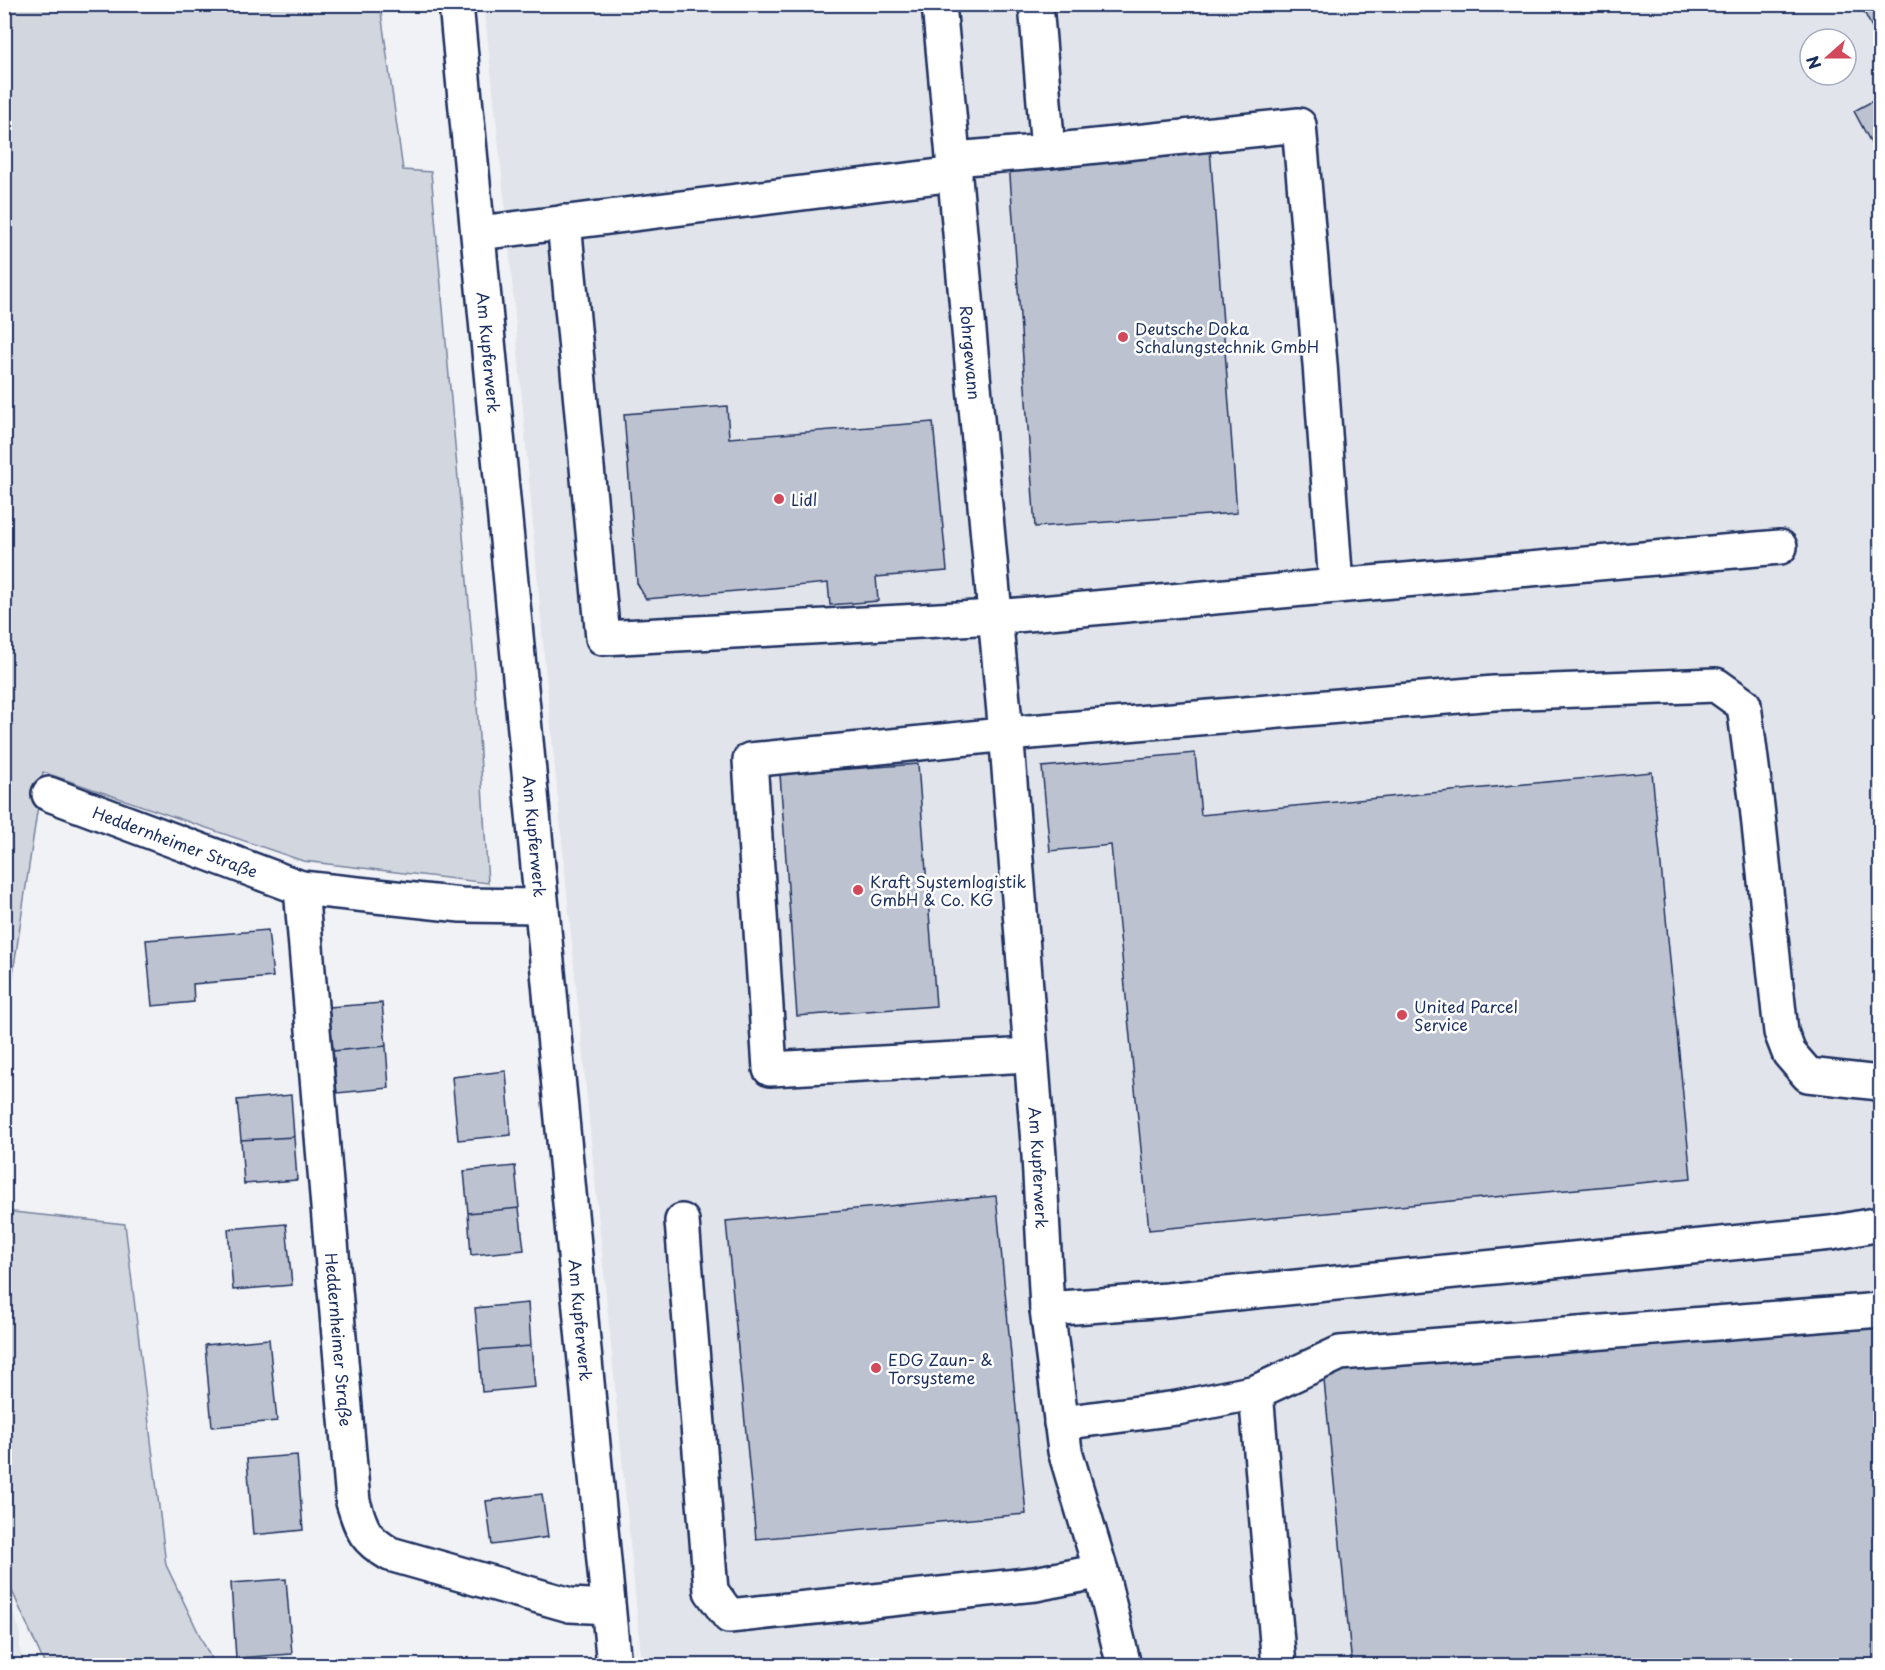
<svg xmlns="http://www.w3.org/2000/svg" width="1885" height="1670" font-family="'Playpen Sans',sans-serif">
<style>
.built{fill:#e1e4ea;fill-rule:evenodd}
.green{fill:#d2d6df;stroke:#76829e;stroke-width:1.5}
.building{fill:#bcc2d0;stroke:#1b2f5e;stroke-width:1.5}
.lines{fill:none;stroke-linecap:round;stroke-linejoin:round}
.minor-casing{stroke:#1b2f5e;stroke-width:38}
.minor{stroke:#fff;stroke-width:33}
.poi-dot{fill:#d1495b;stroke:#fff;stroke-width:2}
.labels{text-anchor:middle;dominant-baseline:central;stroke-width:5;stroke-linejoin:round;paint-order:stroke}
.poi-label{font-size:16px;fill:#1b2f5e;stroke:#fff;text-anchor:start}
.street-label{font-size:16px;fill:#1b2f5e;stroke:#fff}
</style>
<rect width="100%" height="100%" fill="#f1f2f5"/>
<filter id="ink" filterUnits="userSpaceOnUse"><feTurbulence type="fractalNoise" baseFrequency=".0167" numOctaves="2"/><feDisplacementMap in="SourceGraphic" scale="12" xChannelSelector="R" yChannelSelector="G"/><feConvolveMatrix kernelMatrix="1 2 1 2 8 2 1 2 1" color-interpolation-filters="sRGB"/></filter>
<g filter="url(#ink)">
<path class="built" d="M 484,5 L 1880,5 L 1880,1665 L 642,1665 L 545,666 L 507,224 ZM 1810,39 L 1846,39 L 1846,75 L 1810,75 Z
M 4,1590 L 20,1630 L 20,1651 L 26,1665 L 5,1665 Z"/>
<path class="green" d="M 5,5 L 380,5 L 403,170 L 431,172 L 475,672 L 488,883 L 303,861 L 43,772 L 5,1027 Z
M 4,1211 L 125,1224 L 166,1565 L 214,1665 L 45,1665 L 5,1575 Z"/>
<path class="building" d="M 1860,4 L 1880,4 L 1880,43 Z
M 1880,97 L 1880,160 L 1854,111 Z
M 1210,148 L 1237,513 L 1035,527 L 1009,162 Z
M 727,406 L 729,438 L 933,422 L 947,571 L 876,577 L 878,601 L 830,605 L 828,583 L 646,599 L 637,583 L 624,414 Z
M 1195,753 L 1201,815 L 1652,772 L 1691,1178 L 1149,1230 L 1111,845 L 1050,851 L 1042,767 Z
M 918,764 L 936,1006 L 797,1016 L 780,774 Z
M 268,930 L 273,977 L 193,984 L 194,1002 L 152,1006 L 146,940 Z
M 382,1003 L 386,1046 L 333,1051 L 329,1007 Z
M 386,1046 L 389,1088 L 337,1093 L 333,1051 Z
M 506,1071 L 511,1135 L 458,1140 L 452,1077 Z
M 291,1095 L 294,1137 L 241,1140 L 237,1100 Z
M 294,1137 L 297,1180 L 244,1184 L 241,1140 Z
M 515,1166 L 519,1208 L 468,1213 L 464,1171 Z
M 996,1196 L 1026,1514 L 756,1539 L 726,1221 Z
M 519,1208 L 524,1250 L 471,1255 L 468,1213 Z
M 286,1224 L 292,1285 L 233,1290 L 228,1229 Z
M 528,1303 L 531,1346 L 479,1350 L 475,1308 Z
M 1880,1328 L 1880,1666 L 1352,1666 L 1323,1370 Z
M 269,1339 L 277,1421 L 212,1427 L 205,1345 Z
M 531,1346 L 535,1387 L 482,1392 L 479,1350 Z
M 297,1455 L 303,1530 L 253,1535 L 247,1459 Z
M 542,1494 L 548,1537 L 492,1545 L 486,1501 Z
M 286,1579 L 292,1654 L 236,1658 L 231,1583 Z"/>
<g class="lines">
<g class="minor-casing">
<g id="minor">
<path id="s1" d="M 456,4 L 614,1666"/>
<path id="s2" d="M 939,4 L 1008,756 L 1039,1156 L 1047,1309 L 1065,1451 L 1101,1571 L 1124,1666"/>
<path d="M 954,159 L 1048,151 L 1036,4"/>
<path d="M 564,222 L 603,638 L 995,617 L 1336,586 L 1320,364 L 1299,125 L 1048,151"/>
<path d="M 479,233 L 955,174"/>
<path d="M 1336,586 L 1780,547"/>
<path id="s3" d="M 49,794 L 301,888"/>
<path id="s4" d="M 541,906 L 461,905 L 301,888 L 353,1502 C 362,1530 364,1539 390,1554 L 570,1605 L 608,1607"/>
<path d="M 1031,1055 L 770,1069 L 750,760 L 1030,732 L 1494,693 L 1716,685 L 1744,705 L 1757,806 L 1781,1032 L 1789,1053 L 1808,1075 L 1879,1083 L 1880,1085"/>
<path d="M 682,1221 L 711,1591 L 729,1616 L 1035,1584 L 1101,1571"/>
<path d="M 1047,1309 L 1167,1300 L 1831,1233 L 1880,1224"/>
<path d="M 1256,1392 L 1279,1666"/>
<path d="M 1061,1423 L 1177,1408 L 1256,1392 L 1340,1353 L 1880,1310"/>
</g>
</g>
<use href="#minor" class="minor"/>
</g>
</g>
<g class="poi-dot">
<circle cx="1123" cy="337" r="6"/>
<circle cx="779" cy="499" r="6"/>
<circle cx="858" cy="890" r="6"/>
<circle cx="1402" cy="1015" r="6"/>
<circle cx="876" cy="1368" r="6"/>
</g>
<g class="labels">
<g class="poi-label">
<text x="1135" y="328">Deutsche Doka<tspan x="1135" dy="18">Schalungstechnik GmbH</tspan></text>
<text x="791" y="499">Lidl</text>
<text x="870" y="881">Kraft Systemlogistik<tspan x="870" dy="18">GmbH &amp; Co. KG</tspan></text>
<text x="1414" y="1006">United Parcel<tspan x="1414" dy="18">Service</tspan></text>
<text x="888" y="1359">EDG Zaun- &amp;<tspan x="888" dy="18">Torsysteme</tspan></text>
</g>
<g class="street-label">
<text stroke="none"><textPath href="#s1" startOffset="350">Am Kupferwerk</textPath></text>
<text stroke="none"><textPath href="#s2" startOffset="350">Rohrgewann</textPath></text>
<text stroke="none"><textPath href="#s1" startOffset="836">Am Kupferwerk</textPath></text>
<text stroke="none"><textPath href="#s3" startOffset="135">Heddernheimer Straße</textPath></text>
<text stroke="none"><textPath href="#s2" startOffset="1168">Am Kupferwerk</textPath></text>
<text stroke="none"><textPath href="#s1" startOffset="1322">Am Kupferwerk</textPath></text>
<text stroke="none"><textPath href="#s4" startOffset="694">Heddernheimer Straße</textPath></text>
</g>
</g>
<rect width="1885" height="1670" fill="none" stroke="#fff" stroke-width="24"/>
<rect x="12" y="12" width="1861" height="1646" fill="none" stroke="#1b2f5e" stroke-width="2" filter="url(#ink)"/>
<g transform="translate(1828 57) rotate(249)"><circle r="28" fill="#ffffff" stroke="#a4acbf" stroke-width="1.5"/>
<path d="M0-4.5L10 22L0 15L-10 22Z" fill="#d1495b"/>
<text y="-9" font-size="16" font-weight="bold" text-anchor="middle" fill="#1b2f5e">N</text>
</g>
</svg>
